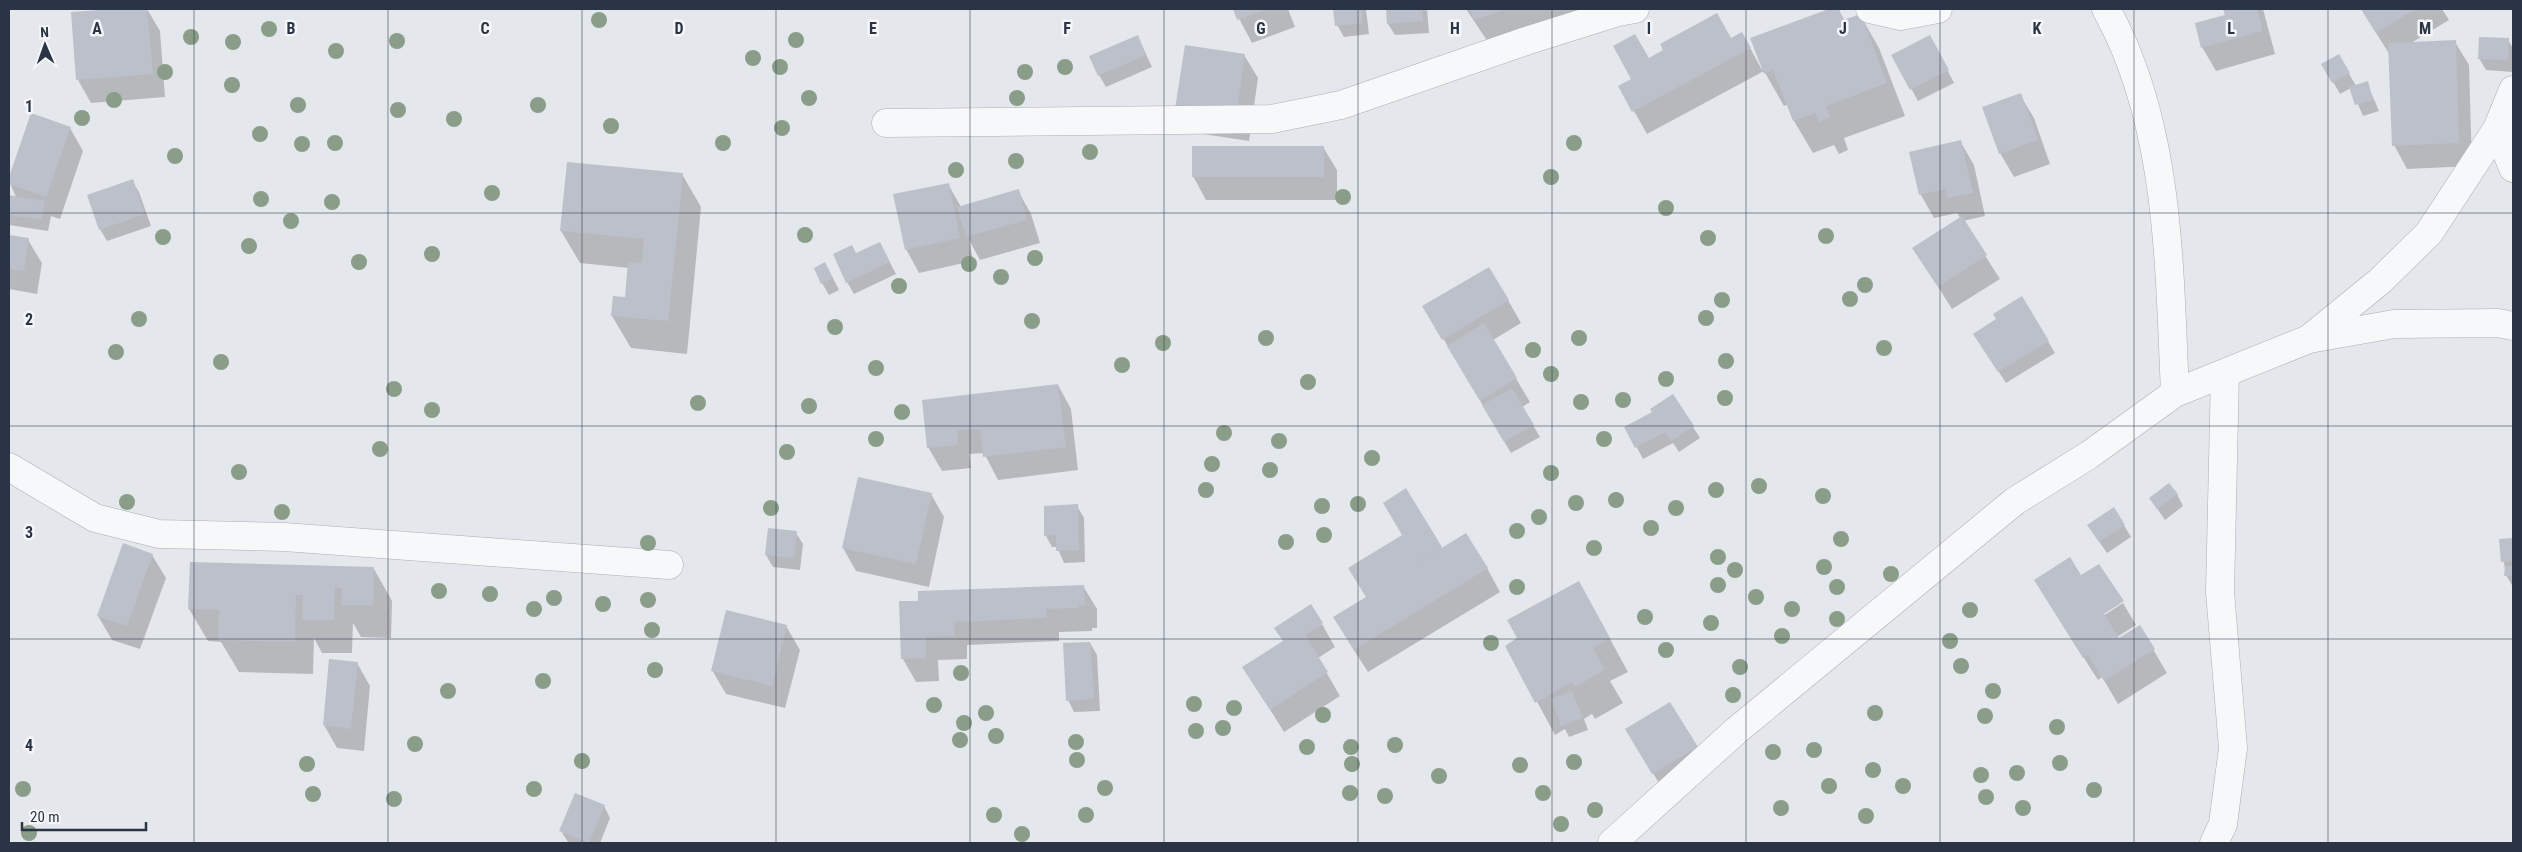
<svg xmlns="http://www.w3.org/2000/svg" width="2522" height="852" font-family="'Roboto Condensed',sans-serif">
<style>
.shadow{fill:#0003}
.building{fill:#bbc0ca}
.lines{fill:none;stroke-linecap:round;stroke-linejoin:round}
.street-casing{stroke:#a9aeb7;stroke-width:29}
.street{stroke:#f7f8fa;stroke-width:28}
.tree{fill:#899d89}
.grid{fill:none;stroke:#2b3445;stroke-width:1;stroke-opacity:0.55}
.grid-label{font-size:16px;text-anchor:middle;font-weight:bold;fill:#2b3445;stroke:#f4f6f9;stroke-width:5;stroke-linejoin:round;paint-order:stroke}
</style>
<rect width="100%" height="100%" fill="#e4e7ec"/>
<path class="shadow" d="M 129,9 L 147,9 L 160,31 L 165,97 L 91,103 L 78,80 L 72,13 Z
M 1234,9 L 1288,9 L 1295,27 L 1252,43 Z
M 1335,9 L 1366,9 L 1369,34 L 1344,37 L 1337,25 Z
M 1387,9 L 1427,9 L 1429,33 L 1395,35 L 1388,24 Z
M 1466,9 L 1592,9 L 1488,42 Z
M 1832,9 L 1838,9 L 1845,21 L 1860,15 L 1879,48 L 1905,116 L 1844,138 L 1848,150 L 1839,154 L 1834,145 L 1813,153 L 1794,121 L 1788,104 L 1784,106 L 1764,71 L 1647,134 L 1634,111 L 1632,79 L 1649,60 L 1731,39 L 1742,33 L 1762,70 L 1763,69 L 1752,39 Z
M 2225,9 L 2263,9 L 2275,54 L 2216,71 L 2202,47 L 2227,16 Z
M 2361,9 L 2442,9 L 2449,20 L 2411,43 L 2455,42 L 2469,65 L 2472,166 L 2407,169 L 2394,145 L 2390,55 Z
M 1138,37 L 1152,67 L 1106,87 L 1099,75 Z
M 2508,40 L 2513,48 L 2513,72 L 2486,70 L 2479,58 Z
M 1936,48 L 1954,83 L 1918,101 L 1893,55 Z
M 1244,55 L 1258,78 L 1249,141 L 1190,132 Z
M 2339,56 L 2356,86 L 2367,83 L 2379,111 L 2363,116 L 2351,88 L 2340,94 L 2323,64 Z
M 2020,95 L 2034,118 L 2050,164 L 2014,177 L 2000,153 Z
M 32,115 L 70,128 L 83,151 L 60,219 L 51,216 L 48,231 L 9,225 L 9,196 L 16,197 L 9,181 Z
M 1960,141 L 1974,165 L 1985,216 L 1963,221 L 2000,279 L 1952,309 L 1928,271 L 1961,219 L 1957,213 L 1934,218 L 1921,195 L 1911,152 Z
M 1323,147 L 1337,170 L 1337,200 L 1206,200 L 1193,176 Z
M 682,174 L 701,207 L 687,354 L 631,348 L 612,316 L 626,298 L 629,268 L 580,263 L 561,231 Z
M 132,181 L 139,192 L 151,226 L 107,241 L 100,229 Z
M 948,184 L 961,207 L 1018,191 L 1031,214 L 1040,243 L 980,260 L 969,240 L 973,261 L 919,273 L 906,249 Z
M 9,237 L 28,240 L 42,263 L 37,294 L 9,289 Z
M 856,254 L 886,255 L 896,274 L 854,294 L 847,282 Z
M 832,276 L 839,290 L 829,295 L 822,283 Z
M 2022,298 L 2055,353 L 2006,383 L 1982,346 Z
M 1508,300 L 1521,323 L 1493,340 L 1530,402 L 1522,407 L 1540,437 L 1511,453 L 1424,306 Z
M 1058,385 L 1071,409 L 1078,470 L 998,480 L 984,453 L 969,454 L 971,468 L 942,471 L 928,447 L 923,401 Z
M 1673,395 L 1700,438 L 1679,452 L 1673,443 L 1643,459 L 1626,427 L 1654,413 Z
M 1406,490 L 1442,549 L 1487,568 L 1500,592 L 1368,672 L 1348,641 L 1367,598 L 1403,536 Z
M 931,494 L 944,517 L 929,587 L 856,571 L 843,548 Z
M 2177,494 L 2183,506 L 2165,520 L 2150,498 Z
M 1077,506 L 1084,518 L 1085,562 L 1064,563 L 1057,547 L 1052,547 L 1046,536 Z
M 2114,509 L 2131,537 L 2107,553 L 2096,537 Z
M 796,533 L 803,544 L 800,570 L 773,567 L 766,555 Z
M 2513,539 L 2513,587 L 2506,575 L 2500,540 Z
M 152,555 L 166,578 L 140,649 L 112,640 L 98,616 Z
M 374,569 L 392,601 L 391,638 L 361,637 L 353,623 L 352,653 L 322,653 L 314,638 L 313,674 L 239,672 L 221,642 L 208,641 L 189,609 Z
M 1083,586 L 1097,609 L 1097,628 L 1092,628 L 1092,631 L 1059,632 L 1059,641 L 967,645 L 967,659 L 938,660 L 939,681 L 916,682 L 903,659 L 900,603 Z
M 2049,603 L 2100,618 L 2123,603 L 2136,625 L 2117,637 L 2119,640 L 2140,627 L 2167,673 L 2118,704 L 2102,677 L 2098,680 Z
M 1597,615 L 1628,672 L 1610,681 L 1623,703 L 1595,719 L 1592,714 L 1584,719 L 1588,730 L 1569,737 L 1565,729 L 1555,735 L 1507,646 Z
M 1322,624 L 1335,647 L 1318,658 L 1340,696 L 1284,732 L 1244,668 Z
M 786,626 L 800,650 L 785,708 L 726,694 L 712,670 Z
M 1090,643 L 1097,655 L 1100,711 L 1074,712 L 1068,700 Z
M 357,663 L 370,686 L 364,751 L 337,748 L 324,725 Z
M 1697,747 L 1710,771 L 1667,796 L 1640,752 Z
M 604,806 L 610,818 L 600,843 L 568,842 L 561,831 Z"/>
<path class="building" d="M 114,9 L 147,9 L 153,74 L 76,80 L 71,12 Z
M 1233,9 L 1268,9 L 1237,20 Z
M 1333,9 L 1362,9 L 1363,23 L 1335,26 Z
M 1386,9 L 1422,9 L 1423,21 L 1387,24 Z
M 1470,9 L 1507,9 L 1474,20 Z
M 1829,9 L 1839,9 L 1843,20 L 1861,14 L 1887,83 L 1826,106 L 1830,117 L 1819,122 L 1816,113 L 1793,121 L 1773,70 L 1764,74 L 1750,38 Z
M 2223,9 L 2257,9 L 2263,31 L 2201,48 L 2195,23 L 2225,15 Z
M 2361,9 L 2416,9 L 2376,33 Z
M 1717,13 L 1731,38 L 1742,32 L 1751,48 L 1632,112 L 1618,86 L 1631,79 L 1613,46 L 1635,34 L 1649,58 L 1663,50 L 1660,44 Z
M 1138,35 L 1146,55 L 1098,76 L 1089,56 Z
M 1930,35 L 1949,70 L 1910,90 L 1891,55 Z
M 2479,37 L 2509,38 L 2508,60 L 2478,59 Z
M 2456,40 L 2459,143 L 2392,146 L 2388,43 Z
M 1185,45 L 1245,54 L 1236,118 L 1175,109 Z
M 2339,54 L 2350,73 L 2332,83 L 2321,64 Z
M 2368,81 L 2373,100 L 2355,105 L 2349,87 Z
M 2021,93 L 2038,140 L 1999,154 L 1982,107 Z
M 31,113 L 71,127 L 46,197 L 9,184 L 9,177 Z
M 1961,140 L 1973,193 L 1947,198 L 1945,189 L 1919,195 L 1909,152 Z
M 1192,146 L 1324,146 L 1324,177 L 1192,177 Z
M 567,162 L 683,173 L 668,321 L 611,316 L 613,296 L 625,297 L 628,262 L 642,263 L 644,239 L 560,231 Z
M 133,179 L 145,214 L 99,230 L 87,195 Z
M 949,183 L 960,238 L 905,250 L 893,194 Z
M 1019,189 L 1027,220 L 966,237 L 957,207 Z
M 9,195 L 45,201 L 42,220 L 9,215 Z
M 1962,216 L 1987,255 L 1938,287 L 1912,248 Z
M 9,235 L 29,238 L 24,271 L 9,269 Z
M 880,242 L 890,262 L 846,283 L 833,254 L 852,245 L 856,253 Z
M 825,262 L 833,278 L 821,284 L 814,268 Z
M 1489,267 L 1509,300 L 1442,340 L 1422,306 Z
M 2022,296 L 2049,341 L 1998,372 L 1973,334 L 1996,319 L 1993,314 Z
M 1484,323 L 1517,378 L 1480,401 L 1447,346 Z
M 1058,384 L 1066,447 L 983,457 L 980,429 L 957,431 L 958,445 L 927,448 L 922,400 Z
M 1512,388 L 1534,425 L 1504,442 L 1482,405 Z
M 1673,394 L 1694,426 L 1671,441 L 1665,432 L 1635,448 L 1624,427 L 1652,412 L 1650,409 Z
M 858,477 L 932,493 L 916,564 L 842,548 Z
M 2169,483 L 2178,494 L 2157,509 L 2149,498 Z
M 1406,488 L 1442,547 L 1419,562 L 1466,533 L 1488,568 L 1354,650 L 1333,617 L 1366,597 L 1348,568 L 1402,535 L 1383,503 Z
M 1078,504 L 1079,550 L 1056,551 L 1056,535 L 1044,536 L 1044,506 Z
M 2114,507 L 2125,525 L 2099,542 L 2087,525 Z
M 768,528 L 797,531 L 794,558 L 765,555 Z
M 2513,538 L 2513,561 L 2501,562 L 2499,539 Z
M 123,543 L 153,554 L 127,626 L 97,616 Z
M 2070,557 L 2081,575 L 2099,564 L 2124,601 L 2104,614 L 2119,638 L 2140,625 L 2155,649 L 2104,681 L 2088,655 L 2083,658 L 2034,580 Z
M 190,562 L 374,567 L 373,605 L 341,605 L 342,588 L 335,587 L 334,620 L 302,620 L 303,595 L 296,595 L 295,642 L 218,640 L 219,610 L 188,609 Z
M 2505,566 L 2513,566 L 2513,576 L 2504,576 Z
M 1579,581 L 1610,638 L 1593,648 L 1605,670 L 1575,687 L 1572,682 L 1535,703 L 1505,646 L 1517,638 L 1507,620 Z
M 1084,585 L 1085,605 L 1079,605 L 1079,608 L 1046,609 L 1047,618 L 954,622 L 955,636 L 926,637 L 926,658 L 901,659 L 899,601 L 918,601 L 918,591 Z
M 1311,604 L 1323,623 L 1305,635 L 1328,672 L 1270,710 L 1242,667 L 1283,641 L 1274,628 Z
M 726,610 L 787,625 L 772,686 L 711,671 Z
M 1090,642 L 1094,699 L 1066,701 L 1063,643 Z
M 329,659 L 358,662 L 351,729 L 323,725 Z
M 1572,691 L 1583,718 L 1561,726 L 1551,699 Z
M 1670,702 L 1698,747 L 1652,774 L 1625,729 Z
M 575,793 L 605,805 L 589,843 L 559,831 Z"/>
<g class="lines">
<g class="street-casing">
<path id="street" d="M 1870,9 L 1901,16 L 1938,9
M 2106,9 C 2170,124 2169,264 2175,393
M 886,123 L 1272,119 L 1341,105 L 1526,41 L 1618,12 L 1635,9
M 2497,129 L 2513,168
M 2310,338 L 2380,281 L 2429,233 L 2497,129 L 2513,90
M 9,467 L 95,518 L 159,534 L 284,537 L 669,565
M 1612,843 L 1737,730 L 2015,501 L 2089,455 L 2175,393 L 2309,339 L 2394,324 L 2498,323 L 2513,326
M 2214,843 L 2223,824 L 2233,748 L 2220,592 L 2225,373"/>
</g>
<use href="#street" class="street"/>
</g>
<g class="tree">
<circle cx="599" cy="20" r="8"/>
<circle cx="269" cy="29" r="8"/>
<circle cx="191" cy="37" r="8"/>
<circle cx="796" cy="40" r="8"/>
<circle cx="397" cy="41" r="8"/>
<circle cx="233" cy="42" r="8"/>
<circle cx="336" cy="51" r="8"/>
<circle cx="753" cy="58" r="8"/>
<circle cx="780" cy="67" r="8"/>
<circle cx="1065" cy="67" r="8"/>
<circle cx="165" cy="72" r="8"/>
<circle cx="1025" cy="72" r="8"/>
<circle cx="232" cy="85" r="8"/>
<circle cx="809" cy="98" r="8"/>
<circle cx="1017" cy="98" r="8"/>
<circle cx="114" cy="100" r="8"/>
<circle cx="298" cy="105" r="8"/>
<circle cx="538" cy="105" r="8"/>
<circle cx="398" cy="110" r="8"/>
<circle cx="82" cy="118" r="8"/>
<circle cx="454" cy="119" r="8"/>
<circle cx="611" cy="126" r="8"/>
<circle cx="782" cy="128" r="8"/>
<circle cx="260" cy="134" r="8"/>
<circle cx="335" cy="143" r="8"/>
<circle cx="723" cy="143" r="8"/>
<circle cx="1574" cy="143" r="8"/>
<circle cx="302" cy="144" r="8"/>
<circle cx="1090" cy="152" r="8"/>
<circle cx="175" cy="156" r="8"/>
<circle cx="1016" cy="161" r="8"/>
<circle cx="956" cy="170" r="8"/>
<circle cx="1551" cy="177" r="8"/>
<circle cx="492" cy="193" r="8"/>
<circle cx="1343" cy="197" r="8"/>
<circle cx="261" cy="199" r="8"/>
<circle cx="332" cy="202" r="8"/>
<circle cx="1666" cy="208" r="8"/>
<circle cx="291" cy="221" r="8"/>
<circle cx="805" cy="235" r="8"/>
<circle cx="1826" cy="236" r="8"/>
<circle cx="163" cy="237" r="8"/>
<circle cx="1708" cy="238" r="8"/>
<circle cx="249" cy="246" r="8"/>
<circle cx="432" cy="254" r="8"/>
<circle cx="1035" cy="258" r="8"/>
<circle cx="359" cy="262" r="8"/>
<circle cx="969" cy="264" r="8"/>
<circle cx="1001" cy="277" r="8"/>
<circle cx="1865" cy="285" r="8"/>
<circle cx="899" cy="286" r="8"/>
<circle cx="1850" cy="299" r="8"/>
<circle cx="1722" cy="300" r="8"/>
<circle cx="1706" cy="318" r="8"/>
<circle cx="139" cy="319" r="8"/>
<circle cx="1032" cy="321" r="8"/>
<circle cx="835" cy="327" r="8"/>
<circle cx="1266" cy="338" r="8"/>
<circle cx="1579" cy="338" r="8"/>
<circle cx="1163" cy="343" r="8"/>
<circle cx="1884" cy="348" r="8"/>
<circle cx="1533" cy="350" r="8"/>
<circle cx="116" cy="352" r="8"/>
<circle cx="1726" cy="361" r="8"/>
<circle cx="221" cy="362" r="8"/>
<circle cx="1122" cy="365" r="8"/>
<circle cx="876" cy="368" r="8"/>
<circle cx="1551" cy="374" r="8"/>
<circle cx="1666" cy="379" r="8"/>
<circle cx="1308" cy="382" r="8"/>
<circle cx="394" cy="389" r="8"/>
<circle cx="1725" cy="398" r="8"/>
<circle cx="1623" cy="400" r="8"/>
<circle cx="1581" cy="402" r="8"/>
<circle cx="698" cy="403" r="8"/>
<circle cx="809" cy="406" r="8"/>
<circle cx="432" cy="410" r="8"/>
<circle cx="902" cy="412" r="8"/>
<circle cx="1224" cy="433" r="8"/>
<circle cx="876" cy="439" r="8"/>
<circle cx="1604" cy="439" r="8"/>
<circle cx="1279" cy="441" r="8"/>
<circle cx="380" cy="449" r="8"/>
<circle cx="787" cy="452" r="8"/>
<circle cx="1372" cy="458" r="8"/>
<circle cx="1212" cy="464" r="8"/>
<circle cx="1270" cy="470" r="8"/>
<circle cx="239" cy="472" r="8"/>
<circle cx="1551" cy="473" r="8"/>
<circle cx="1759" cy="486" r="8"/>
<circle cx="1206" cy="490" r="8"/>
<circle cx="1716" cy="490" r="8"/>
<circle cx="1823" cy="496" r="8"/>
<circle cx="1616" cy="500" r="8"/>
<circle cx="127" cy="502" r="8"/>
<circle cx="1576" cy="503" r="8"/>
<circle cx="1358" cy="504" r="8"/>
<circle cx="1322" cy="506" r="8"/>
<circle cx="771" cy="508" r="8"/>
<circle cx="1676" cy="508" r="8"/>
<circle cx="282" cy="512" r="8"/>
<circle cx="1539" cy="517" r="8"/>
<circle cx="1651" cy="528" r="8"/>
<circle cx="1517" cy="531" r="8"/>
<circle cx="1324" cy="535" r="8"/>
<circle cx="1841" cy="539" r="8"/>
<circle cx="1286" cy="542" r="8"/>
<circle cx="648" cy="543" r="8"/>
<circle cx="1594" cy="548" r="8"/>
<circle cx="1718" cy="557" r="8"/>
<circle cx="1824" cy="567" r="8"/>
<circle cx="1735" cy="570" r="8"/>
<circle cx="1891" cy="574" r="8"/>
<circle cx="1718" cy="585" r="8"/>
<circle cx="1517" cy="587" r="8"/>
<circle cx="1837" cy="587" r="8"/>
<circle cx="439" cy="591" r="8"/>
<circle cx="490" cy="594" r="8"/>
<circle cx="1756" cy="597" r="8"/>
<circle cx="554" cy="598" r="8"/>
<circle cx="648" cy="600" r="8"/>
<circle cx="603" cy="604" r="8"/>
<circle cx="534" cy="609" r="8"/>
<circle cx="1792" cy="609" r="8"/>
<circle cx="1970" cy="610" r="8"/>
<circle cx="1645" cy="617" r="8"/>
<circle cx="1837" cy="619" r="8"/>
<circle cx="1711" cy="623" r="8"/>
<circle cx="652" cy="630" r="8"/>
<circle cx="1782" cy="636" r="8"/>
<circle cx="1950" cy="641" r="8"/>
<circle cx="1491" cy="643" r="8"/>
<circle cx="1666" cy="650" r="8"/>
<circle cx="1961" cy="666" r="8"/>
<circle cx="1740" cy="667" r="8"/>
<circle cx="655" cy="670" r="8"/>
<circle cx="961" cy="673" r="8"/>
<circle cx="543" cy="681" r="8"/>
<circle cx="448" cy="691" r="8"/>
<circle cx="1993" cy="691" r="8"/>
<circle cx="1733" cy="695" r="8"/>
<circle cx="1194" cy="704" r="8"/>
<circle cx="934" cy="705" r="8"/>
<circle cx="1234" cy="708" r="8"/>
<circle cx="986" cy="713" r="8"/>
<circle cx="1875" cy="713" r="8"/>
<circle cx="1323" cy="715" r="8"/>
<circle cx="1985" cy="716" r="8"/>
<circle cx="964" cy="723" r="8"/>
<circle cx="2057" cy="727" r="8"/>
<circle cx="1223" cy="728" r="8"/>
<circle cx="1196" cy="731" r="8"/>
<circle cx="996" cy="736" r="8"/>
<circle cx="960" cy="740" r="8"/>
<circle cx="1076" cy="742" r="8"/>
<circle cx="415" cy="744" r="8"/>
<circle cx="1395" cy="745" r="8"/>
<circle cx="1307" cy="747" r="8"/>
<circle cx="1351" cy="747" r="8"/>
<circle cx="1814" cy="750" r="8"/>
<circle cx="1773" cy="752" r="8"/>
<circle cx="1077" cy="760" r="8"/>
<circle cx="582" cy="761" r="8"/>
<circle cx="1574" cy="762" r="8"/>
<circle cx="2060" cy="763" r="8"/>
<circle cx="307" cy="764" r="8"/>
<circle cx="1352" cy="764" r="8"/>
<circle cx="1520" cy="765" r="8"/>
<circle cx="1873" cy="770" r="8"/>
<circle cx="2017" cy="773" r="8"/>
<circle cx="1981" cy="775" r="8"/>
<circle cx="1439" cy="776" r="8"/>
<circle cx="1829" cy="786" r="8"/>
<circle cx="1903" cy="786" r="8"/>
<circle cx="1105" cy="788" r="8"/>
<circle cx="23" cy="789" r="8"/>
<circle cx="534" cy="789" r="8"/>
<circle cx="2094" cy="790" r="8"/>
<circle cx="1350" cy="793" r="8"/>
<circle cx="1543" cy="793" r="8"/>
<circle cx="313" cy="794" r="8"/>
<circle cx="1385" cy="796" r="8"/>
<circle cx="1986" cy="797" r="8"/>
<circle cx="394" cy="799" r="8"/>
<circle cx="1781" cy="808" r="8"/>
<circle cx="2023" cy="808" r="8"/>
<circle cx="1595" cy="810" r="8"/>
<circle cx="994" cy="815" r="8"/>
<circle cx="1086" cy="815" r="8"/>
<circle cx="1866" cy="816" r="8"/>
<circle cx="1561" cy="824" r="8"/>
<circle cx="29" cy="833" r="8"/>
<circle cx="1022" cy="834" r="8"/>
</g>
<path class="grid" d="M 194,9 L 194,843M 388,9 L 388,843M 582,9 L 582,843M 776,9 L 776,843M 970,9 L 970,843M 1164,9 L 1164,843M 1358,9 L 1358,843M 1552,9 L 1552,843M 1746,9 L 1746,843M 1940,9 L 1940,843M 2134,9 L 2134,843M 2328,9 L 2328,843M 9,213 L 2513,213M 9,426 L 2513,426M 9,639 L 2513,639"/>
<g class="grid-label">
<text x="97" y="34">A</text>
<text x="291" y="34">B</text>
<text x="485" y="34">C</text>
<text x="679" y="34">D</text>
<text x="873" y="34">E</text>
<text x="1067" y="34">F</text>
<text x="1261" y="34">G</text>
<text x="1455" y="34">H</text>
<text x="1649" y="34">I</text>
<text x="1843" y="34">J</text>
<text x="2037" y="34">K</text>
<text x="2231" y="34">L</text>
<text x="2425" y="34">M</text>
<text x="29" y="112">1</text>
<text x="29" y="325">2</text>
<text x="29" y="538">3</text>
<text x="29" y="751">4</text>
</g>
<rect width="2522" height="852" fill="none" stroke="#2b3445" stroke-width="20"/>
<g transform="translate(45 45) rotate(358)" stroke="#f4f6f9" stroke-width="4" paint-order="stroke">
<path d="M0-4L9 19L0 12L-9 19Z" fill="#2b3445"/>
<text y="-8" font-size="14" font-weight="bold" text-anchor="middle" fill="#2b3445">N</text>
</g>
<path d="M22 822v8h124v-8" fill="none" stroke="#2b3445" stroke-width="2.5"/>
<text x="30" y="822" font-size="15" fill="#2b3445" stroke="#f4f6f9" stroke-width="4" paint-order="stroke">20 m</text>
</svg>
